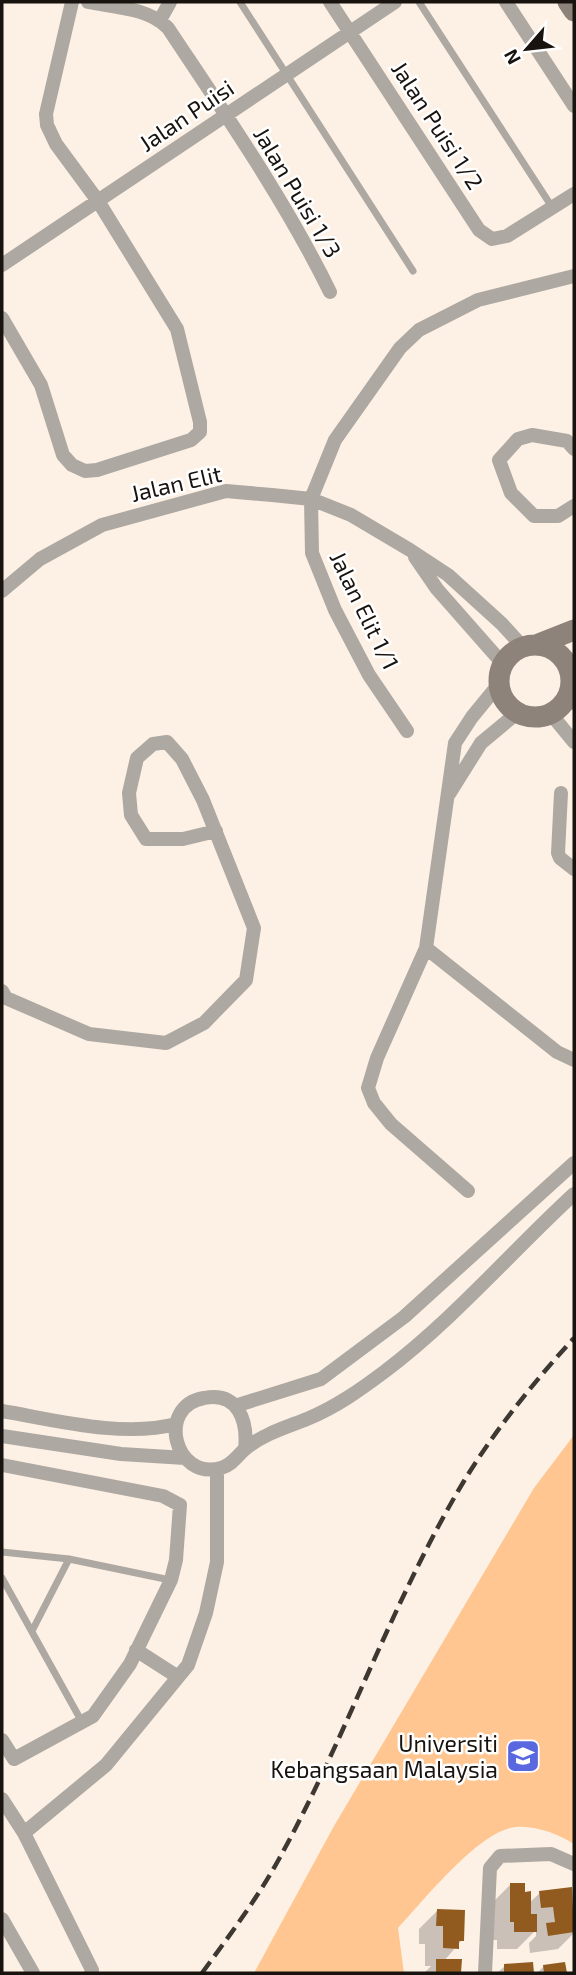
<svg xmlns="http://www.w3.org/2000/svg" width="576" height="1975" font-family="'Exo 2',sans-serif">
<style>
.green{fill:#ffc691}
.shadow{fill:#0003}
.building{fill:#915a1e}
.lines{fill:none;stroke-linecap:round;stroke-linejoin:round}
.lane{stroke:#aea8a2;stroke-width:7}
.street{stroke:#aea8a2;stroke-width:14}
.secondary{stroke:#8d837b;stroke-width:21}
.rail{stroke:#3e3832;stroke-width:4.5;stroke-dasharray:14 7;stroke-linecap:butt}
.labels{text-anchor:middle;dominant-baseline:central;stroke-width:5;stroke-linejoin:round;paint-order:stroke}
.street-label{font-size:23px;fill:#18130e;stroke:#fff}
.poi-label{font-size:23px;fill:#18130e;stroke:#fff;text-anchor:end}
</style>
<rect width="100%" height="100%" fill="#fdf1e5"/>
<path class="green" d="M 574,1435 L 574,1844 C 557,1833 527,1822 507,1829 C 472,1840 424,1900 398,1928 L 404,1973 L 254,1973 L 334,1826 L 534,1488 Z"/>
<path class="shadow" d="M 510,1885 L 523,1893 L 529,1903 L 540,1893 L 571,1889 L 574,1933 L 558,1949 L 530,1953 L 529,1943 L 536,1936 L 536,1930 L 517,1949 L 497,1949 L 497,1940 L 493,1940 L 492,1903 Z
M 437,1911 L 462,1940 L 444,1961 L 460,1961 L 460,1973 L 424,1973 L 431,1966 L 425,1966 L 425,1944 L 419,1944 L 419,1929 Z
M 531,1964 L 532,1973 L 497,1973 L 505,1966 Z
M 564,1964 L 565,1973 L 537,1973 L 544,1966 Z"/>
<path class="building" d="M 510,1883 L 525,1883 L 525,1892 L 531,1891 L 531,1914 L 537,1914 L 537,1932 L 514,1932 L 514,1922 L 510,1922 Z
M 572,1887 L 574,1932 L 548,1936 L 546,1923 L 555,1922 L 553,1907 L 541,1908 L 539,1891 Z
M 437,1909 L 465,1910 L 464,1941 L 459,1941 L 459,1949 L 443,1948 L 443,1926 L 436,1926 Z
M 436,1959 L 462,1959 L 461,1973 L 436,1973 Z
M 533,1962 L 534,1973 L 504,1973 L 504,1964 Z
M 565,1962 L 567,1973 L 544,1973 L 543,1965 Z"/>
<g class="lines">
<path class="lane" d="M 240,2 L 413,271
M 419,2 L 552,207
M 2,1552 L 69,1559 L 170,1580
M 2,1578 L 82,1722
M 32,1631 L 69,1559"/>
<path class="street" d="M 88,2 C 114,7 149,8 168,28 C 225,114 285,200 330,292
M 330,2 L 479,230 L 492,239 L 507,236 L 574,194
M 506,2 L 574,106
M 160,20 L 170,2
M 2,265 L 395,2
M 2,318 L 41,385 L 63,455 L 72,465 L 85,471 L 97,470 L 191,440 L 200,432 L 200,422 L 177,329 L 98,201 L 56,144 L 47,125 L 46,114 L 72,2
M 574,449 L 567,441 L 532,435 L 518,439 L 499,460 L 511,493 L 534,516 L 558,516 L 574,506
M 415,557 L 437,589 L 503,664
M 2,591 L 40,559 L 102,525 L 226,491 L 272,495 L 311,499 L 351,515 L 410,550 L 448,575 L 502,624 L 523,647
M 568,695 L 574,703
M 551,714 L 574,742
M 407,731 L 369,675 L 335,610 L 312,553 L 311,499 L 335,440 L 400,348 L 419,330 L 478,300 L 574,276
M 561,793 L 558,853 L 560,858 L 574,869
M 449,794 L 481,743 L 517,713
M 426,948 L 557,1052 L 574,1060
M 2,991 L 6,998 L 89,1034 L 166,1043 L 204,1023 L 246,980 L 254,928 L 203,800 L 182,759 L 167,742 L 153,744 L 137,758 L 129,793 L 131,815 L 146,839 L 183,839 L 216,831
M 468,1191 L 391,1124 L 374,1103 L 368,1088 L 377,1058 L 426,948 L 455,743 L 472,717 L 499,684
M 235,1406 L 321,1379 L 404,1317 L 574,1163
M 2,1411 C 55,1420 123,1438 176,1424
M 2,1436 L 121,1454 L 185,1458
M 245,1449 C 248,1421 238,1391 204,1398 C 156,1406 174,1481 221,1468 C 232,1465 237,1456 245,1449 C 263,1434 287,1427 307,1419 C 336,1407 360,1390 384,1372 C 454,1319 510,1253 574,1194
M 2,1465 L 163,1496 L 180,1505 L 176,1560 L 171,1580 L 130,1664 L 93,1716 L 14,1759 L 2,1740
M 136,1650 L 178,1677
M 2,1799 L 24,1833 L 106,1765 L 188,1665 L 206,1613 L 217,1562 L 217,1469
M 24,1833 L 92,1970 L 91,1973
M 2,1919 L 33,1973
M 485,1973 L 490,1868 L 500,1856 L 551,1854 L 574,1864"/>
<path class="secondary" d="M 568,2 L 574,11
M 536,645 L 574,630
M499 681a36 36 0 1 1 72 0a36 36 0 1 1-72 0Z"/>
<path class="rail" d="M 202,1973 C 229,1936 257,1899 279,1859 C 347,1736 392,1601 464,1481 C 495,1430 534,1382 574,1338"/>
</g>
<defs>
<g id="university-square" transform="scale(1.75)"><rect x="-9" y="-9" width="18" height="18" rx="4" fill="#5a68df" stroke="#fff"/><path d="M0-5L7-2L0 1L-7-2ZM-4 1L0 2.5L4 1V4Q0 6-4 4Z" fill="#fff"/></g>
</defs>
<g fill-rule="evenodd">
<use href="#university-square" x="523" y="1756"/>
</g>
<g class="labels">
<g class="street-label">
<text transform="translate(186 115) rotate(-34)">Jalan Puisi</text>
<text transform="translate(438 125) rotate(57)">Jalan Puisi 1/2</text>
<text transform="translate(298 192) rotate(59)">Jalan Puisi 1/3</text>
<text transform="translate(176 483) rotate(-13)">Jalan Elit</text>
<text transform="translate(365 610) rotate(64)">Jalan Elit 1/1</text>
</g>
<g class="poi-label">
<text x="498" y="1743">Universiti<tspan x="498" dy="26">Kebangsaan Malaysia</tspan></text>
</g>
</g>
<rect width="576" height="1975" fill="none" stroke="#18130e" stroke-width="7"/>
<g transform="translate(527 49) rotate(242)" stroke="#ffffff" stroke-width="5" paint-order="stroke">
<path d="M0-5L12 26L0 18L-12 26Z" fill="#18130e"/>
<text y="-10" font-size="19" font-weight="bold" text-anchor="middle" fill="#18130e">N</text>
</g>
</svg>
